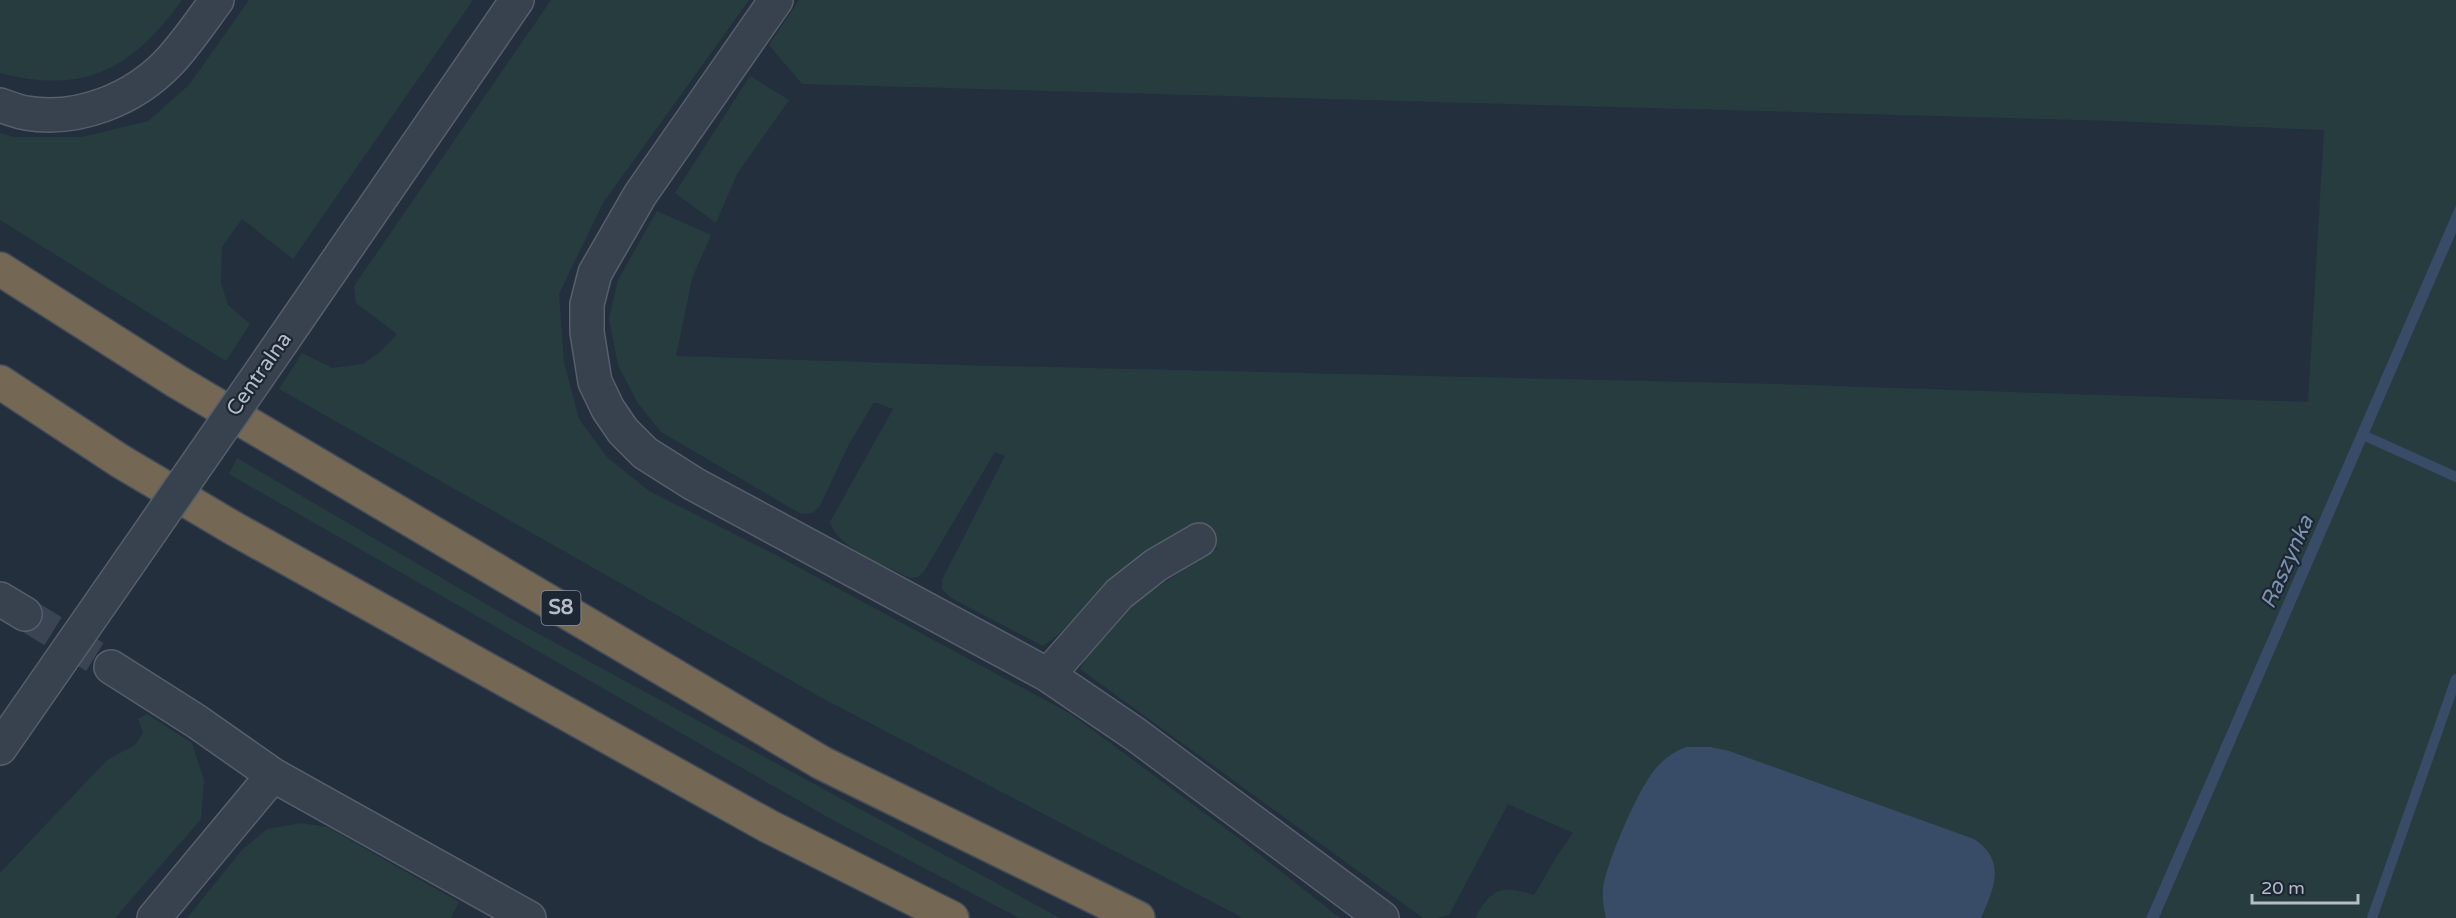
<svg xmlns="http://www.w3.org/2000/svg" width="2456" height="918" font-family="'Varela Round',sans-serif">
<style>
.green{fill:#263c3f}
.water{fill:#394c67}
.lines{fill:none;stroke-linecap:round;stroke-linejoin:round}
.stream{stroke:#394c67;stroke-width:10}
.minor-tunnel{stroke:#3a4453;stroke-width:33;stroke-dasharray:33 16;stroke-linecap:butt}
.minor-casing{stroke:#565f6c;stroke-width:36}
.highway-casing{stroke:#434c59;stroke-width:36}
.minor{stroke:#38414e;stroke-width:33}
.highway{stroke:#746855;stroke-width:33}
.minor-bridge-casing{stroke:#565f6c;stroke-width:36;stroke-linecap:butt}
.minor-bridge{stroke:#38414e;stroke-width:33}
.labels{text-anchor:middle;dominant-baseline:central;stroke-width:4.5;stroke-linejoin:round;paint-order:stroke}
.shield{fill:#1d2633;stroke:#878f9c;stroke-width:1.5}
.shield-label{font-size:20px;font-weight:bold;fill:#b4bcc9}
.street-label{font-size:21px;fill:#b4bcc9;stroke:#1d2633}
.water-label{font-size:22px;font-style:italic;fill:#7c92b1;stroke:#1d2633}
</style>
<rect width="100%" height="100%" fill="#242f3e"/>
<path class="green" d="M 0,0 L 182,0 C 132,69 85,95 0,73 Z
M 249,0 L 473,0 L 293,259 L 242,219 L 222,247 L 221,283 L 228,305 L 250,324 L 226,361 L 0,220 L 0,133 L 13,137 L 82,137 L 148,121 L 189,85 Z
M 551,0 L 749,0 L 603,203 L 559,294 L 564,362 L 579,419 L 607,457 L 649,491 L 774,554 L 1071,714 L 1241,840 L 1340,918 L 1243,918 L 820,697 L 279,389 L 302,353 L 333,368 L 363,364 L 381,351 L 397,334 L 356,303 L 354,286 Z
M 799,0 L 2456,0 L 2456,205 L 2146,918 L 1981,918 L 1988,901 L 1609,864 L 1603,890 L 1606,918 L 1475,918 C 1492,888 1501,885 1534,895 L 1557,856 L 1573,833 L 1508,804 L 1449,915 L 1438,918 L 1423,918 L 1080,669 L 1099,634 L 1123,609 L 1218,548 L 1185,534 C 1154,547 1127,564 1103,587 C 1082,607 1067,631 1043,646 L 951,598 L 942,589 L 942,580 L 1005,456 L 995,452 L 923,573 L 918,577 L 910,578 C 885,565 838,549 830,522 L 893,409 L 874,402 L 848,446 L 820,506 L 813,513 L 801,514 L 661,432 L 637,402 L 618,365 L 609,318 L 618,280 L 657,211 L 711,235 L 692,279 L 676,356 L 957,365 L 1777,384 L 2308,402 L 2324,130 L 2113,121 L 802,84 L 769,45 Z
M 750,76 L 789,100 L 737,174 L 716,223 L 675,193 Z
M 2456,233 L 2456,918 L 2159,918 Z
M 237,458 L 515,621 L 1060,918 L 1019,918 L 831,819 L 229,474 Z
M 147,714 L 192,743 L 204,780 L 201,819 L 115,918 L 0,918 L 0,873 L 107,760 L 135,745 L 143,733 L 138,719 Z
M 301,823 L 327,827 L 459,902 L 451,918 L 187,918 L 242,850 L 267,829 Z"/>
<path class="water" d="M 2456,205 L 2456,233 L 2159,918 L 2146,918 Z
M 1686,747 L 1710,747 L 1729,751 L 1974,839 C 2006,860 1995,887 1981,918 L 1606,918 C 1604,909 1602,899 1603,890 C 1605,865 1639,787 1656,768 C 1665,758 1675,751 1686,747 Z"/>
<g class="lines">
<path class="stream" d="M 2363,435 L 2456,477
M 2372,918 L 2456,679"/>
<path class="minor-tunnel" d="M 25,614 L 111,667"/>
<g class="minor-casing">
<path id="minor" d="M 776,0 L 640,195 L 595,273 L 587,304 L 587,332 L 595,382 L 608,409 L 623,431 L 645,453 L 694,484 L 1048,675 L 1135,734 L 1382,918
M 0,105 C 9,108 18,112 26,113 C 78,122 134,99 169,62 C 187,43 202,20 217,0
M 283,340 L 517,0
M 0,599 L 25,614
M 111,667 L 196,721 L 273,775 L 529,918
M 1048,675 L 1119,594 L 1156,565 L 1199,540
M 0,748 L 130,561
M 154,918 L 273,775"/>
</g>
<g class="highway-casing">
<path id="highway" d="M 0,269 L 176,381 L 822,763 L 1138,918
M 0,382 L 120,461 L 233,528 L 768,826 L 952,918"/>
</g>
<use href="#minor" class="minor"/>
<use href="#highway" class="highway"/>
<g class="minor-bridge-casing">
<path id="minor-bridge" d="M 130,561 L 283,340"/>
</g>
<use href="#minor-bridge" class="minor-bridge"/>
</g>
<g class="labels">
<rect class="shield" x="541.5" y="591" width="39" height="34" rx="4.5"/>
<g class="shield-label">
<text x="561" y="608">S8</text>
</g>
<g class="street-label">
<text transform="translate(259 374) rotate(-55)">Centralna</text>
</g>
<g class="water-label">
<text transform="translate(2287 562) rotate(-66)">Raszynka</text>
</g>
</g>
<path d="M2252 894v9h106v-9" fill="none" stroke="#b4bcc9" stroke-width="3"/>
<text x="2261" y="894" font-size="18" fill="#b4bcc9" stroke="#1d2633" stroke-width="4.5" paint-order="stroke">20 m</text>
</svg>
